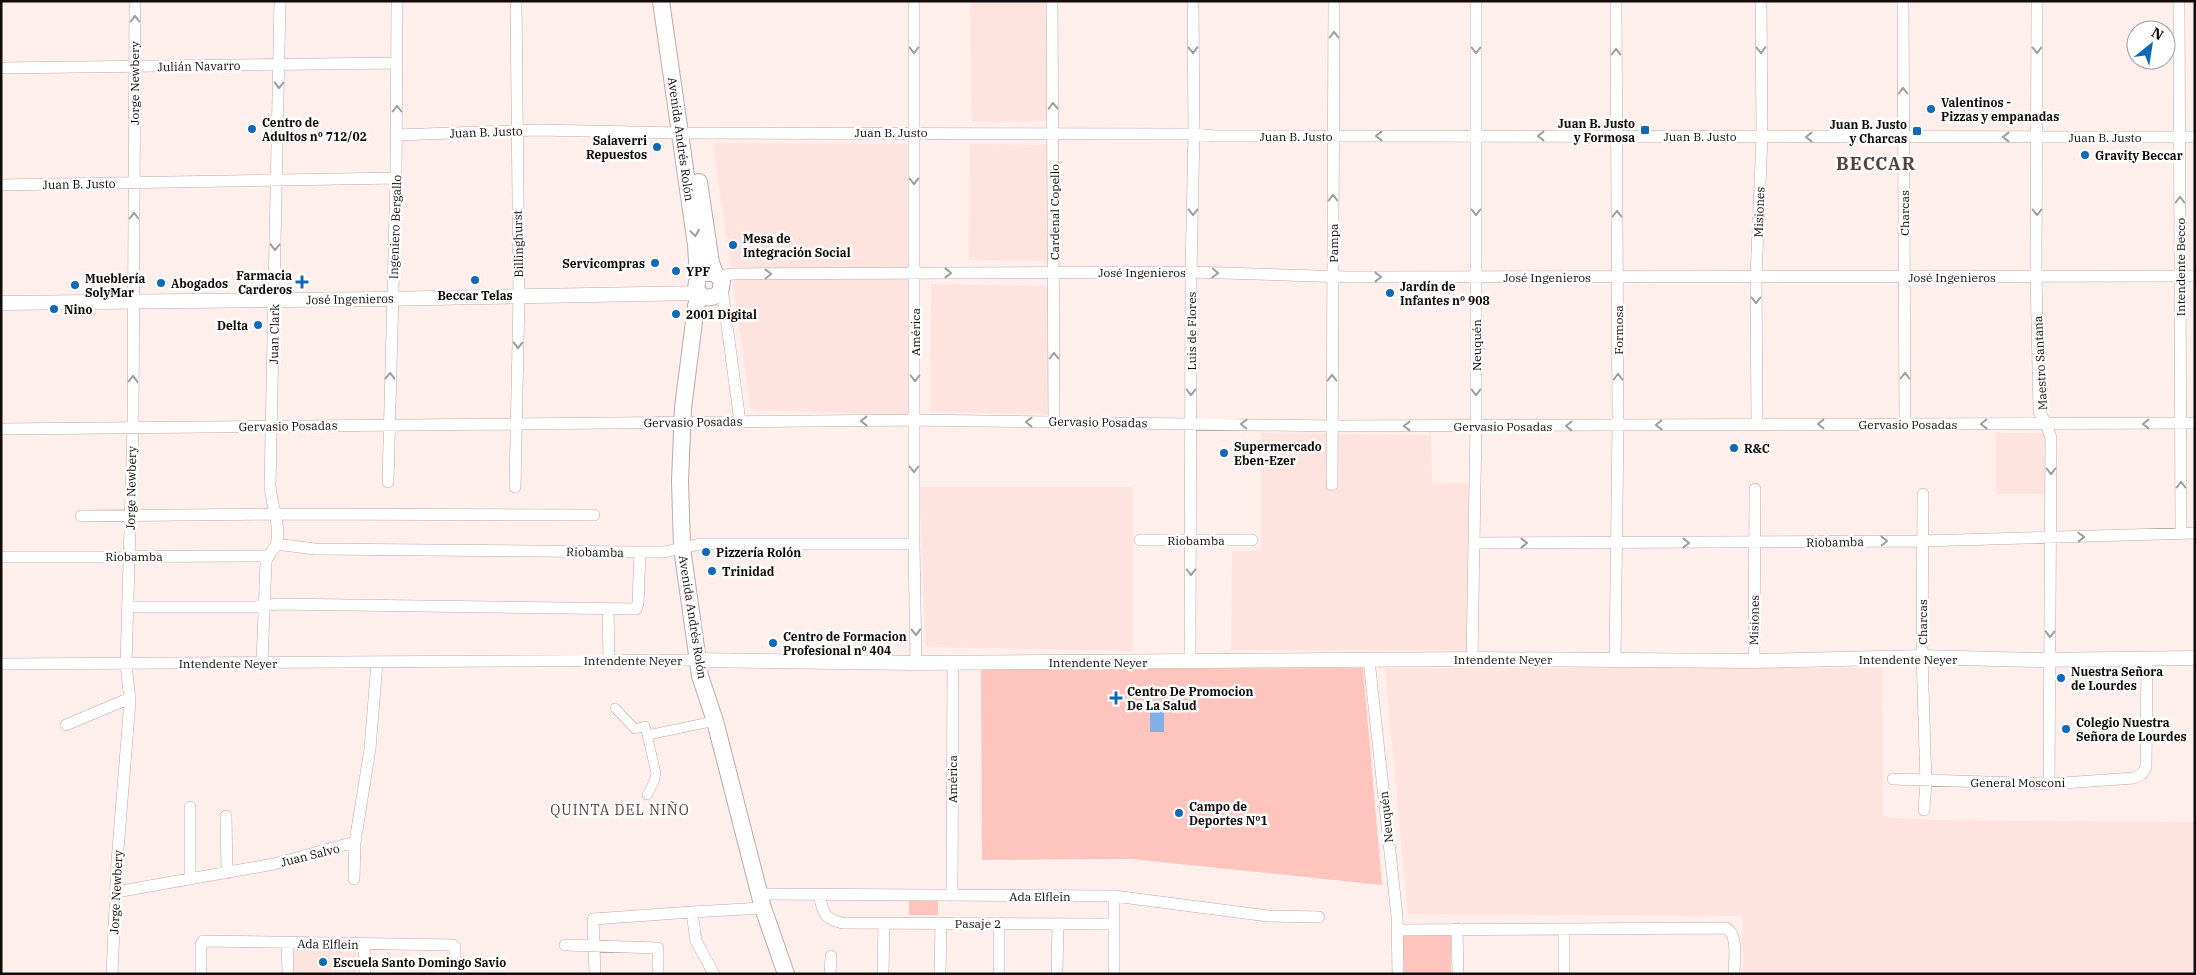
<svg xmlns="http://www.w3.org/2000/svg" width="2196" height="975" font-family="'IBM Plex Serif',serif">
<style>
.built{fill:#ffe3df}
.green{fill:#ffc4bd}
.water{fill:#80b0e5}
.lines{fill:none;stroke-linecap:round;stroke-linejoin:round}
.pedestrian-casing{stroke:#bcaaa8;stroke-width:10}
.minor-casing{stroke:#bcaaa8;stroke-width:12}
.tertiary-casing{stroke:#bcaaa8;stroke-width:15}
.secondary-casing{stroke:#bcaaa8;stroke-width:18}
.pedestrian{stroke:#fff;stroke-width:9}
.minor{stroke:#fff;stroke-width:11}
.tertiary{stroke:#fff;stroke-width:14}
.secondary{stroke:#fff;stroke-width:16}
.oneway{stroke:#a09d9d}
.poi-dot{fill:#1069b6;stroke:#fff;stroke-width:2}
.labels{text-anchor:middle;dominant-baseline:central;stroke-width:5;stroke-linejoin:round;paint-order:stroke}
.street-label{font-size:12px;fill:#110b0b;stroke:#fff}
.poi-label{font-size:12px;font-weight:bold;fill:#110b0b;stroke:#fff;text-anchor:start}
.neighbourhood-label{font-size:14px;letter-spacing:1px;fill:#524341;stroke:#fff}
.district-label{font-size:18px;font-weight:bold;letter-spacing:1px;fill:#524341;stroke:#fff}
</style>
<rect width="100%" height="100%" fill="#feefed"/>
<path class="built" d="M 970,1 L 1047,1 L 1049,121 L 972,122 Z
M 713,143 L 907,144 L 909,415 L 751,410 Z
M 970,144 L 1049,145 L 1048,261 L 969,260 Z
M 931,284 L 1053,286 L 1052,414 L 930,412 Z
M 1261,433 L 1431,435 L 1432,483 L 1471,484 L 1473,650 L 1231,650 L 1232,551 L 1261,551 Z
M 1996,433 L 2046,433 L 2046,494 L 1996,494 Z
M 919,487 L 1133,487 L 1133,651 L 926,647 Z
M 1385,668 L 1882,668 L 1883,817 L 1938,820 L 2195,822 L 2195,974 L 1743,974 L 1742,916 L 1408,914 Z
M 290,950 L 356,950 L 356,974 L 290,974 Z"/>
<path class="green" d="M 1363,668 L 1382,885 L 1132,859 L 982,860 L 981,669 Z
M 909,900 L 938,900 L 938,915 L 909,915 Z
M 1403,935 L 1451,935 L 1451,974 L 1403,974 Z"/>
<path class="water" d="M 1150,711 L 1164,712 L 1164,732 L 1150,732 Z"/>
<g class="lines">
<g class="pedestrian-casing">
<path id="pedestrian" d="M 615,708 L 635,729 L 645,726 L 656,773 L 654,782 L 647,795
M 648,735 L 715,721"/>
</g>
<g class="minor-casing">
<path id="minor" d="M 914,1 L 914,544 L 916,663
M 1052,1 L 1054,422
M 1903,1 L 1905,425
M 2037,1 L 2036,276 L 2039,412 L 2046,423 L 2051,438 L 2049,784
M 2179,1 L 2181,533
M 1,68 L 397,63
M 396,135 L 538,130 L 681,133 L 1194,134 L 1215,136 L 2195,137
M 1,185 L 396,178
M 719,276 L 732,274 L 1191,272 L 1347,277 L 2195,276
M 722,288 L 740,422
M 1757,424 L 1756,277 L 1762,137 L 1761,1
M 1,429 L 912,420 L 1332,426 L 2195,423
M 388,482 L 396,178 L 397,1
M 1332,485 L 1334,1
M 515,487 L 519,296 L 516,1
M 1923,494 L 1922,657 L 1926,782 L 1924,810
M 81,516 L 276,514 L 594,515
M 1140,540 L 1252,540
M 1475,543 L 1922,541 L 2195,533
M 276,544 L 315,549 L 640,552 L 664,552 L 700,544 L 914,544
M 1,557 L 268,556
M 128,607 L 254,607 L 278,604 L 636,609 L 638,603 L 640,552
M 608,609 L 609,659
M 1472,659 L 1476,426 L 1476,1
M 1369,660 L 1397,916 L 1398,974
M 1615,660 L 1618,426 L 1616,1
M 1190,661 L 1191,272 L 1194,134 L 1193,1
M 1754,661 L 1755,489
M 262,663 L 266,562 C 268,554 276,549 277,541 C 280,522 271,504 270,485 L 280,1
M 1,664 L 698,660
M 66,725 L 130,698
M 1893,779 L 2049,784 L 2134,778 L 2142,774 L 2146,767 L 2147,659
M 190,807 L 190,877
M 226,816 L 227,873
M 354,879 L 355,842
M 116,892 L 274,864 L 355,842 L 370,749 L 377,662
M 760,894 L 1114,896 L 1268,916 L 1319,917
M 819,895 C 824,914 823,918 842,923 L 1114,924
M 952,896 L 953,662
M 1114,896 L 1114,974
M 999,923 L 999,974
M 1457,929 L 1458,974
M 1564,929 L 1564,974
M 1397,930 L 1726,928 C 1739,935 1734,961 1734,974
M 287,943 L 288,974
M 364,944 L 365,974
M 565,945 L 658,948 L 658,974
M 112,974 L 117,862 L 130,701 L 126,664 L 133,427 L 135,1
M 201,974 L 201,944 L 203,941 L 453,945 L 455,947 L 455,974
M 595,974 L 593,919 L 692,912
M 714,974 L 696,941 L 692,912 L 763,908
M 830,974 L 831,956
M 883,974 L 884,924
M 940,974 L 941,923
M 1057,974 L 1058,924"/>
</g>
<g class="tertiary-casing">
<path id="tertiary" d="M 1,303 L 382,299 L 699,293
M 698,660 L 916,663 L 1472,659 L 1754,661 L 1922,657 L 2038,660 L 2195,658"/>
</g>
<g class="secondary-casing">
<path id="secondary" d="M 661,1 L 696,245 L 698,277 L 696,288 C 701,299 710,300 720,293 L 722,281 L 715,273 L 703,273 L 698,277
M 699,182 L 711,263 L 715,273
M 700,294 L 696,306 L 683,408 L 680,481 L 682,548 L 694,633 L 700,676 L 715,721 L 763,908 L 786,974"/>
</g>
<use href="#pedestrian" class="pedestrian"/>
<use href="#minor" class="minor"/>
<use href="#tertiary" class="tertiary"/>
<use href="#secondary" class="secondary"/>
</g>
<defs><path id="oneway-chevron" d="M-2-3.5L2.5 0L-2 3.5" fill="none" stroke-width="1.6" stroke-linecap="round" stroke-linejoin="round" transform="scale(1.25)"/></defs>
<g class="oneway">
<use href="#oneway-chevron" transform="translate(135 19) rotate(-90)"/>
<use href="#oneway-chevron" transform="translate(1334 35) rotate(-90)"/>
<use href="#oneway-chevron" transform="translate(914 50) rotate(90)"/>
<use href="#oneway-chevron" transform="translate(1193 50) rotate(89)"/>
<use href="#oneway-chevron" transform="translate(1476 50) rotate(90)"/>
<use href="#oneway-chevron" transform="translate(1761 50) rotate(89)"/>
<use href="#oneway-chevron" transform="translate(2037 50) rotate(90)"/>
<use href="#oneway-chevron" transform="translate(1616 52) rotate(-90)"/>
<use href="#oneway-chevron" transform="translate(279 85) rotate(92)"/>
<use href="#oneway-chevron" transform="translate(1903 91) rotate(-90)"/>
<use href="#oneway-chevron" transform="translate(1053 106) rotate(-91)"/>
<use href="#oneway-chevron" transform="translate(397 109) rotate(-90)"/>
<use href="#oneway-chevron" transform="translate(1379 136) rotate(-180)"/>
<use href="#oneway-chevron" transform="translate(1541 136) rotate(-180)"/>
<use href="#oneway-chevron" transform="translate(1809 137) rotate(-180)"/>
<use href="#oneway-chevron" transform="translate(2006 137) rotate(-180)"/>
<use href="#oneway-chevron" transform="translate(914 181) rotate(89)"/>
<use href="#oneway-chevron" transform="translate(1333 198) rotate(-90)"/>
<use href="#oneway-chevron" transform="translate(2180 200) rotate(-90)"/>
<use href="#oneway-chevron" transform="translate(1193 212) rotate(91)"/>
<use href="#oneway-chevron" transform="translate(1476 212) rotate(90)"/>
<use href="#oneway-chevron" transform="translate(2037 212) rotate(90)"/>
<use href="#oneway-chevron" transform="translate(1617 214) rotate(-90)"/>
<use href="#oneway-chevron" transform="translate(134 216) rotate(-90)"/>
<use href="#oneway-chevron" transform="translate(695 233) rotate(82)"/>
<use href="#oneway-chevron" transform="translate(275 247) rotate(91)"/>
<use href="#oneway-chevron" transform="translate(948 273)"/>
<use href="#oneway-chevron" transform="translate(1215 273) rotate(2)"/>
<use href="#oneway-chevron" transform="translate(768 274) rotate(-1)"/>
<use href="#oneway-chevron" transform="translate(1378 277)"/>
<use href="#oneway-chevron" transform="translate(1756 300) rotate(90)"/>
<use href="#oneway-chevron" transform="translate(518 345) rotate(92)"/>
<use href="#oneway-chevron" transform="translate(1054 356) rotate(-90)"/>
<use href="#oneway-chevron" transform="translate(390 376) rotate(-88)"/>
<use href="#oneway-chevron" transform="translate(1905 376) rotate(-90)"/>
<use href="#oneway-chevron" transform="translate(1618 377) rotate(-90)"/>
<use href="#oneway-chevron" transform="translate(915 378) rotate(90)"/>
<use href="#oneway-chevron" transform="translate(1332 378) rotate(-90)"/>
<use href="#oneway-chevron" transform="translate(133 379) rotate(-89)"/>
<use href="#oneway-chevron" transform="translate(1191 392) rotate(90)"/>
<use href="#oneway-chevron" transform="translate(1476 392) rotate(90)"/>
<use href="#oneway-chevron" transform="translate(864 421) rotate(180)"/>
<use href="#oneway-chevron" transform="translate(1029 422) rotate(-179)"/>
<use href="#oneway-chevron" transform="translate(1244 424) rotate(-179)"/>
<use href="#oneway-chevron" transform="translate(1821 424) rotate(-180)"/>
<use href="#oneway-chevron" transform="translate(1984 424) rotate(179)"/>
<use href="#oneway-chevron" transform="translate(2146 424) rotate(-180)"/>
<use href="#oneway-chevron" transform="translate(1659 425) rotate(179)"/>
<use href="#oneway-chevron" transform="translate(1407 426) rotate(180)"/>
<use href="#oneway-chevron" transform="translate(1569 426) rotate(180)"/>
<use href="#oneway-chevron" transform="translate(914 469) rotate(90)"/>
<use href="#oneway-chevron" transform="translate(2051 471) rotate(90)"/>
<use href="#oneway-chevron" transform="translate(2181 485) rotate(-90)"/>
<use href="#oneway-chevron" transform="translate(2081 537) rotate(-2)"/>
<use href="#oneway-chevron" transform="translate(1884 541) rotate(-1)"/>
<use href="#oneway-chevron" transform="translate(1524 543)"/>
<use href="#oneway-chevron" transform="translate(1686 543)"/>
<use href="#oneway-chevron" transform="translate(1191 572) rotate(90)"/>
<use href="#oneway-chevron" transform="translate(916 632) rotate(89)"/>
<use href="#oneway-chevron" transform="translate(2050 634) rotate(91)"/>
</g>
<g class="poi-dot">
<circle cx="1931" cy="109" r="5"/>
<circle cx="252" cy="129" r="5"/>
<rect x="1640" y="125" width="10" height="10" rx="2.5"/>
<rect x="1912" y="126" width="10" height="10" rx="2.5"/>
<circle cx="657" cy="147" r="5"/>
<circle cx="2085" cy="155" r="5"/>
<circle cx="733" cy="245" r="5"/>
<circle cx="655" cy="263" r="5"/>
<circle cx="676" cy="271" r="5"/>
<circle cx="475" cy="280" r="5"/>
<path d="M299.5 274.5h5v5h5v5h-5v5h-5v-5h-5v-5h5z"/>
<circle cx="161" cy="283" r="5"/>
<circle cx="75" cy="285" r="5"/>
<circle cx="1390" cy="293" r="5"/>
<circle cx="54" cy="309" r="5"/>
<circle cx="676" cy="314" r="5"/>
<circle cx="258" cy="325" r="5"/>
<circle cx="1734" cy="448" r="5"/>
<circle cx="1224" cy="453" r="5"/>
<circle cx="706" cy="552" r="5"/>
<circle cx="712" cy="571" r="5"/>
<circle cx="773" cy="643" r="5"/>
<circle cx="2061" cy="678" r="5"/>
<path d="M1113.5 690.5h5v5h5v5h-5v5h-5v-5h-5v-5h5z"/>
<circle cx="2066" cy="729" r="5"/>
<circle cx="1179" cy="813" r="5"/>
<circle cx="323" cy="962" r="5"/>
</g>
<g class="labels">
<g class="street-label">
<text transform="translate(199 66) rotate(-1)">Julián Navarro</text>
<text transform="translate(134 83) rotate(-90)">Jorge Newbery</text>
<text transform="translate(486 132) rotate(-2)">Juan B. Justo</text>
<text x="891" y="132">Juan B. Justo</text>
<text x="1296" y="136">Juan B. Justo</text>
<text x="1700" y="136">Juan B. Justo</text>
<text x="2105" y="137">Juan B. Justo</text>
<text transform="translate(681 139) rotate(82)">Avenida Andrés Rolón</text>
<text transform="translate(79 184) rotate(-1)">Juan B. Justo</text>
<text transform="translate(1054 212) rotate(-90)">Cardenal Copello</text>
<text transform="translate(1759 212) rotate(-88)">Misiones</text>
<text transform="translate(1904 213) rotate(-90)">Charcas</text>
<text transform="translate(395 227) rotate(-88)">Ingeniero Bergallo</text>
<text transform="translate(1333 243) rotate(-90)">Pampa</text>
<text transform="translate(518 244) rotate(-91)">Billinghurst</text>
<text transform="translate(2180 267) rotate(-90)">Intendente Becco</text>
<text x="1142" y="272">José Ingenieros</text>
<text x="1547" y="277">José Ingenieros</text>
<text x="1952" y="277">José Ingenieros</text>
<text transform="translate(350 299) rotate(-1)">José Ingenieros</text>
<text transform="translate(1618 330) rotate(-90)">Formosa</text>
<text transform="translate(1191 331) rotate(-90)">Luis de Flores</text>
<text transform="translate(915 332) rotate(-90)">América</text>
<text transform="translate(274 334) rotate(-89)">Juan Clark</text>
<text transform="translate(1476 345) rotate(-90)">Neuquén</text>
<text transform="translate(2040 363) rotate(-93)">Maestro Santana</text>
<text transform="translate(693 422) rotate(-1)">Gervasio Posadas</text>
<text transform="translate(1098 422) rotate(1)">Gervasio Posadas</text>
<text x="1908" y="424">Gervasio Posadas</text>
<text transform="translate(288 426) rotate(-1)">Gervasio Posadas</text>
<text x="1503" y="426">Gervasio Posadas</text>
<text transform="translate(131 488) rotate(-89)">Jorge Newbery</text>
<text x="1196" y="540">Riobamba</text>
<text transform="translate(1835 542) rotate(-1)">Riobamba</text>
<text transform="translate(595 552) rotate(1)">Riobamba</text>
<text x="134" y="556">Riobamba</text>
<text transform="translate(693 617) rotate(81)">Avenida Andrés Rolón</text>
<text transform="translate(1754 620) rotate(-89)">Misiones</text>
<text transform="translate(1922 622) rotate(-90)">Charcas</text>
<text x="1503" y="659">Intendente Neyer</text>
<text x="1908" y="659">Intendente Neyer</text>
<text x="633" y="660">Intendente Neyer</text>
<text x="1098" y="662">Intendente Neyer</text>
<text x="228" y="663">Intendente Neyer</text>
<text transform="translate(952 779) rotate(-90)">América</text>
<text x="2018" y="782">General Mosconi</text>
<text transform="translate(1386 817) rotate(-96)">Neuquén</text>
<text transform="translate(310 855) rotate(-14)">Juan Salvo</text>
<text transform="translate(116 892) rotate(-87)">Jorge Newbery</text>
<text x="1040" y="896">Ada Elflein</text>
<text x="978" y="923">Pasaje 2</text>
<text transform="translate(328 944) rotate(1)">Ada Elflein</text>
</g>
<g class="poi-label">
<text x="1941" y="102">Valentinos -<tspan x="1941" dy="14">Pizzas y empanadas</tspan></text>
<text x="262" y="122">Centro de<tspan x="262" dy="14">Adultos nº 712/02</tspan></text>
<text x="1635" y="123" text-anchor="end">Juan B. Justo<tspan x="1635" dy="14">y Formosa</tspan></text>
<text x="1907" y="124" text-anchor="end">Juan B. Justo<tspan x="1907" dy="14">y Charcas</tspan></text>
<text x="647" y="140" text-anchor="end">Salaverri<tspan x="647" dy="14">Repuestos</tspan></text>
<text x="2095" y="155">Gravity Beccar</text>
<text x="743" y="238">Mesa de<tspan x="743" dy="14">Integración Social</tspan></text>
<text x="645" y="263" text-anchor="end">Servicompras</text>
<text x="686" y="271">YPF</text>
<text x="292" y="275" text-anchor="end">Farmacia<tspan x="292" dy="14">Carderos</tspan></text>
<text x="85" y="278">Mueblería<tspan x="85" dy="14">SolyMar</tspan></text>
<text x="171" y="283">Abogados</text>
<text x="1400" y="286">Jardín de<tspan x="1400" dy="14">Infantes nº 908</tspan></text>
<text x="475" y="295" text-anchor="middle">Beccar Telas</text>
<text x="64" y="309">Nino</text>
<text x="686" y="314">2001 Digital</text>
<text x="248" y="325" text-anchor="end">Delta</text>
<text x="1234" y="446">Supermercado<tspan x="1234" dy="14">Eben-Ezer</tspan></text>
<text x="1744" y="448">R&amp;C</text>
<text x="716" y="552">Pizzería Rolón</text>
<text x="722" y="571">Trinidad</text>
<text x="783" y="636">Centro de Formacion<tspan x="783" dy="14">Profesional nº 404</tspan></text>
<text x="2071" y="671">Nuestra Señora<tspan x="2071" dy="14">de Lourdes</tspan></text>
<text x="1127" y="691">Centro De Promocion<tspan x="1127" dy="14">De La Salud</tspan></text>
<text x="2076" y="722">Colegio Nuestra<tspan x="2076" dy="14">Señora de Lourdes</tspan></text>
<text x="1189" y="806">Campo de<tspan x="1189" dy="14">Deportes Nº1</tspan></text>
<text x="333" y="962">Escuela Santo Domingo Savio</text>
</g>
<g class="neighbourhood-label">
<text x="620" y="810">QUINTA DEL NIÑO</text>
</g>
<g class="district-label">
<text x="1876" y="163">BECCAR</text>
</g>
</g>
<rect width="2196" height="975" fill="none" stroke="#110b0b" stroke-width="5"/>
<g transform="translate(2151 45) rotate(30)"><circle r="24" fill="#ffffff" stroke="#a09d9d"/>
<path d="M0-4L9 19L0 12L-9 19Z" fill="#1069b6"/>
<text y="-8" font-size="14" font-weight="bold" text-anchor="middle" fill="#110b0b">N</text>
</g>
</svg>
